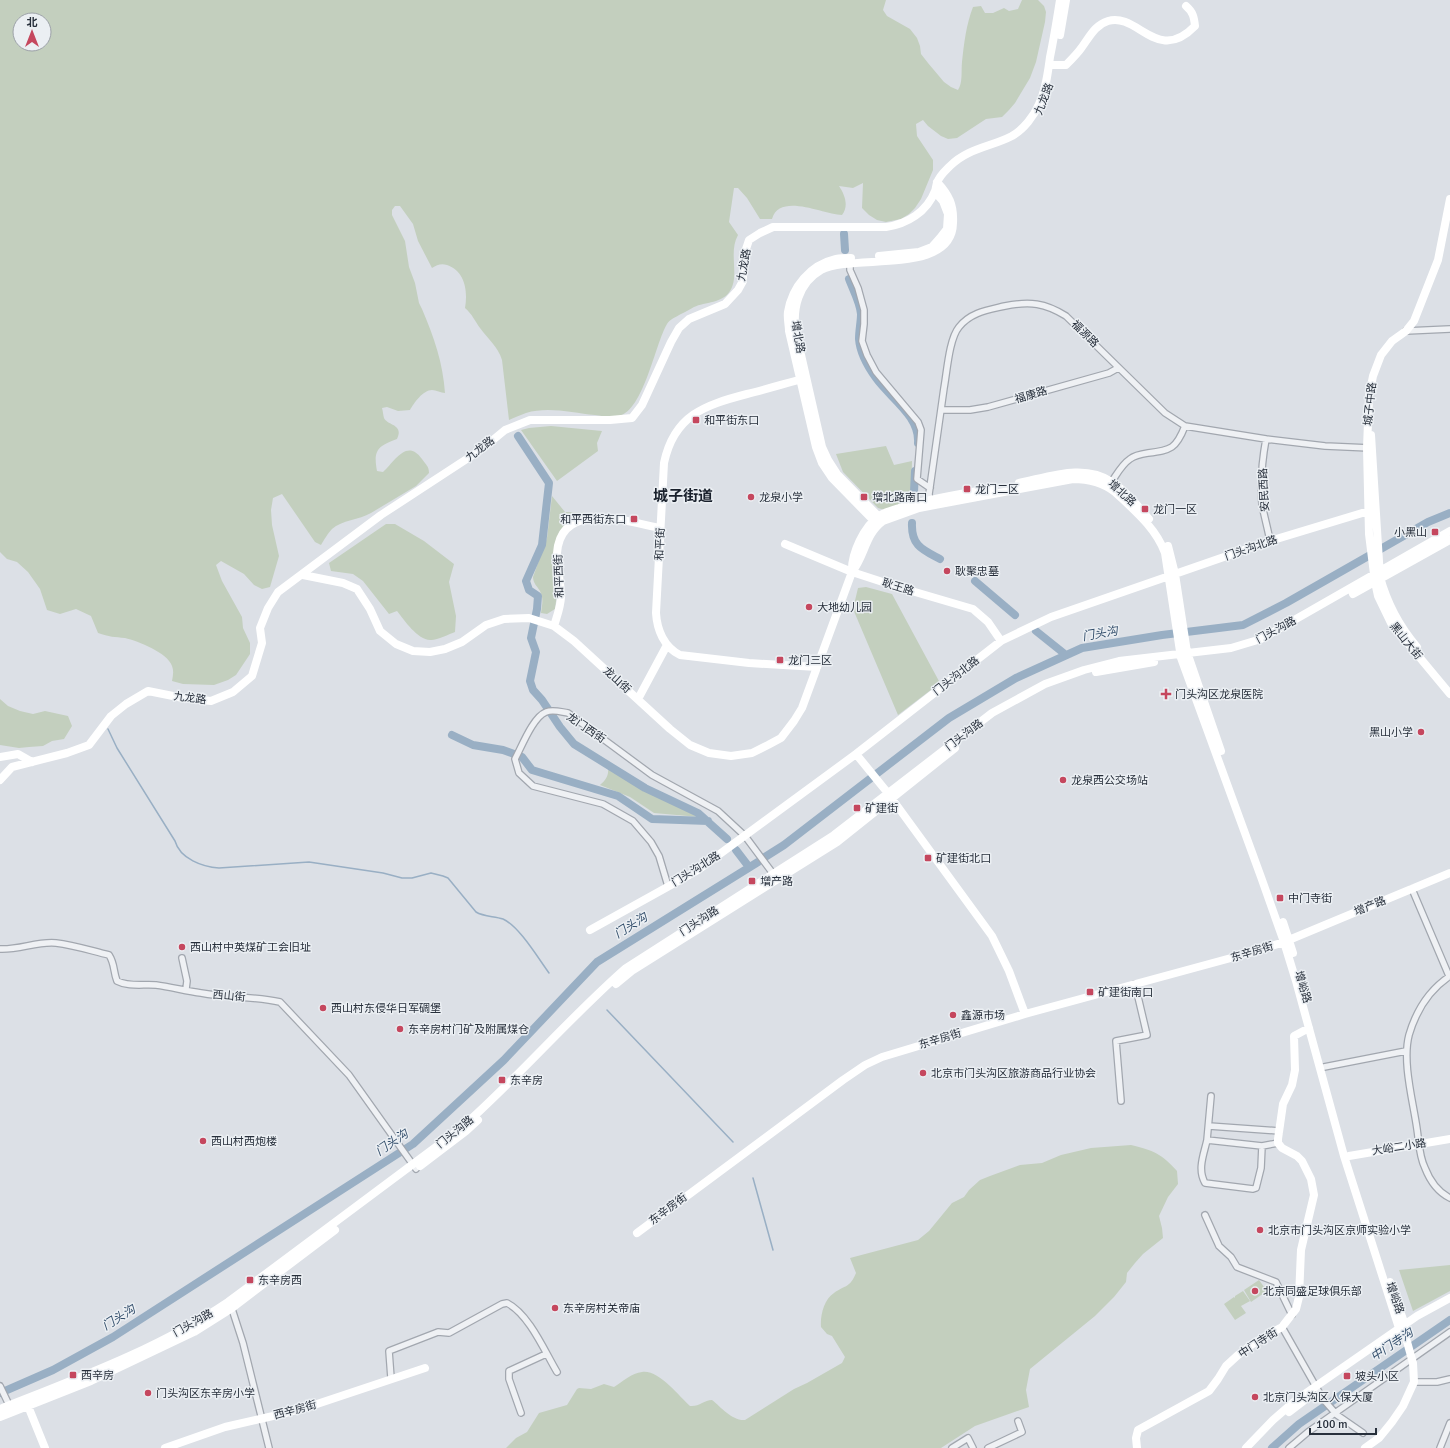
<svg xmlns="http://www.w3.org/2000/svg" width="1450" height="1448" font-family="Signika,'Noto Sans SC',sans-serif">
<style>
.green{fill:#c3cfbe;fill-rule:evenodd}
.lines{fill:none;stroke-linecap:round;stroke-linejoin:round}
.stream{stroke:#99afc4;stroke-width:1.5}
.river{stroke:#99afc4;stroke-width:8}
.street-casing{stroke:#a2a7af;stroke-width:8}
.street{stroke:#eff1f4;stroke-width:5.5}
.secondary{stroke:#fff;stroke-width:8}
.poi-dot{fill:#c5475e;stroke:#ebeff3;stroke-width:1.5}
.labels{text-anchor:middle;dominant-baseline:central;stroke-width:3;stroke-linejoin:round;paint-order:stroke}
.street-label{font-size:11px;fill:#272f3b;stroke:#ebeff3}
.poi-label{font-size:11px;fill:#272f3b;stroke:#ebeff3;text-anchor:start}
.water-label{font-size:12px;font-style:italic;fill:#344f6c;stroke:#ebeff3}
.district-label{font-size:15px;font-weight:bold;fill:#19202c;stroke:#ebeff3}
</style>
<rect width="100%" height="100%" fill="#dce0e6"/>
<path class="green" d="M 0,0 L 886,0 L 883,10 L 887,16 L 910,29 L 917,38 L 920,46 L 921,54 L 928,63 L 944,82 L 951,87 L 958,90 C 963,82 961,72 962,62 C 964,44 966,25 973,7 L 981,6 L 985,13 L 993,13 L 1004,8 L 1009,11 L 1018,9 L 1022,0 L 1038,0 L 1044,6 L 1046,12 L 1045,22 L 1036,62 L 1030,78 L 1015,103 L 1009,110 L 1002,117 L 986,119 L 957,138 L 948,139 L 941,136 L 928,126 L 923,120 L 916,124 L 917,136 L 933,160 L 933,170 L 921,199 L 915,208 L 909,214 L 901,219 L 886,222 L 877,220 L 869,215 L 862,208 L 863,183 L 853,188 L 839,186 C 845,195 849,206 842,215 C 824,215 780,192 772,219 L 760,219 L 747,198 L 738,188 L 734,188 L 729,222 L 738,235 C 728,253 740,275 730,291 C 723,303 705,302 694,307 C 690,309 686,312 681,314 C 676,317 670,319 667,324 C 655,344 644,410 619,416 C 612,418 602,416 595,415 C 573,413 548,406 526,413 C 520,415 514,418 509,420 L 502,360 C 498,347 488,339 480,328 C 475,321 472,314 465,308 C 468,291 465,271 447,265 C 441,263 437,265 432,268 L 418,241 L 413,224 L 400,206 L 395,206 L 392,210 L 392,215 L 405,241 L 409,267 L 415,283 L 419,303 L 422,309 C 434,337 443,363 445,393 C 441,393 436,390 432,390 C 423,390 414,403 410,410 L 398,411 L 387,407 L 382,408 C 383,411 383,415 384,418 C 388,426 404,424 397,439 C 378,446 373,450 377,471 L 383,472 C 395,461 407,438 422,459 C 426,465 429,466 429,473 L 416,486 L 371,513 C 359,520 342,520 332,529 C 328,533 324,540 321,545 L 315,542 L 282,494 L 273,498 L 271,510 L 272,525 L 279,556 L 270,587 L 262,589 L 254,585 L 244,574 L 221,561 L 216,565 L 222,581 L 242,617 L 243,628 L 250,643 L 250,654 L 236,675 L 228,680 L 214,685 L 183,684 L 172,681 C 173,676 174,671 172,666 C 168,653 138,641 125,638 C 115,637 109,637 98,633 L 91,616 L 76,609 L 60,614 L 47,610 L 40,589 L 28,572 L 17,562 L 7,559 L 0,552 ZM 20,20 L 44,20 L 44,44 L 20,44 Z
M 551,426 L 602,431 L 597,443 L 598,451 L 557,481 L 521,430 L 529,428 Z
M 886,446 L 894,465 L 912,461 L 911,501 L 885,510 L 878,508 L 843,472 L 836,454 Z
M 552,496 L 565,512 L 589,513 L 571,519 L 562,531 L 558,586 L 555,609 L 547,614 L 541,613 C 542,605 544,599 540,591 C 537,586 533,583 533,577 L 547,538 Z
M 386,524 L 395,524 L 424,541 L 454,564 L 449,582 L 456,616 L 455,632 C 449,634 436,641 430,640 C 418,640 404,620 397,611 L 389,614 L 363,581 L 353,574 L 331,571 L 329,563 Z
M 866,587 L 892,594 L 940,683 L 898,715 L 853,609 L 858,588 Z
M 0,699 L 8,706 L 20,711 L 33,714 L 45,711 L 68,716 L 72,726 L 64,739 L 52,741 L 43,746 L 29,747 L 19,748 L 0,745 Z
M 608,768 L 649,793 L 699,817 L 654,813 L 630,797 L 600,785 C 606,780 609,775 608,768 Z
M 1131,1145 C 1154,1151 1161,1153 1177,1171 L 1178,1184 L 1168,1197 L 1159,1216 L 1162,1228 L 1163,1238 L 1143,1254 L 1135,1263 L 1127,1273 L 1126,1282 L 1114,1297 L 1095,1316 L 1030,1369 L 1026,1390 L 1029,1407 L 975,1426 L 941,1448 L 506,1448 L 516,1438 L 527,1432 L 539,1413 L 567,1405 L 577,1389 L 579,1388 L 591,1389 L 604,1384 L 614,1387 C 622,1382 632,1373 642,1372 C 658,1369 679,1396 690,1406 C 699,1407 704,1400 712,1400 C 721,1407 732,1421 745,1420 L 794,1389 L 807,1383 L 842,1363 L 845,1357 L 832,1336 L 827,1334 L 821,1327 C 820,1316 824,1299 834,1293 C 845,1285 850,1288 856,1273 L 850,1258 L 918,1240 L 929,1231 L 952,1203 L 964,1197 L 969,1190 L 980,1180 L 990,1176 L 1020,1165 L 1042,1163 L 1061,1155 L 1091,1148 Z
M 1450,1265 L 1450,1291 L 1413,1311 L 1399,1270 Z
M 1259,1280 L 1267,1291 L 1251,1302 L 1244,1290 Z
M 1243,1291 L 1250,1301 L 1241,1306 L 1246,1313 L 1235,1320 L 1224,1304 L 1234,1297 L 1235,1298 L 1235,1296 Z"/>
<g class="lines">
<path class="stream" d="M 108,729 L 117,748 L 175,841 C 180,859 203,867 219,868 L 309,862 L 383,873 L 402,878 L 412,878 L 431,873 L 443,876 L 448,878 L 476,912 C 484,917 494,916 503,919 C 519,926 538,958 549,973
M 607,1010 L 733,1142
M 753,1178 L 773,1250"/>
<path class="river" d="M 844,234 L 845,250
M 849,279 C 853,290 860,302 861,314 C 861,322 859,330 859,339 C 860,352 868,367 876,378 C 890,398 920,416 918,443
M 518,436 L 549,483 L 542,545 L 526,581 L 529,590 L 538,596 L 537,609 L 531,638 L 536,652 L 530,681 L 533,690 L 542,700 L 560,727 L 574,744 L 645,788 L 698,813 L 727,839
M 914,492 L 915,471
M 912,523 C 911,546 923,550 940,559
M 975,581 L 1015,615
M 1036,631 L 1066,655
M 452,735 L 473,745 L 503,750 L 522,757 L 532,770 L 618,796 L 652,819 L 708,821
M 736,850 L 749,867
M 765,857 L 784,845 L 949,718 L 1016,678 L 1082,648 L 1162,635 L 1243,625 L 1286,603 L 1428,522 L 1450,513
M 0,1393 L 53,1370 L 113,1337 L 413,1144 L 504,1060 L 597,962 L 758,862
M 1272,1448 L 1299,1424 L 1450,1320"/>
<g class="street-casing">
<path id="street" d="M 850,264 L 850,270 L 858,288 L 864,310 L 864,324 L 862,341 L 867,355 L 876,372 L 918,422 L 921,430 L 917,479 L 930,488
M 1406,331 L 1450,329
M 941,410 L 970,410 L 988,407 L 1109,373 L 1118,368
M 1266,439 C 1262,461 1260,482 1262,504 C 1264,516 1268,529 1270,541
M 1110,484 C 1116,476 1121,465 1130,459 C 1135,455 1141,454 1148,453 C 1171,450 1176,449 1185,426
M 930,502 L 929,494 C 934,459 939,424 944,388 C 947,372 949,339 959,327 C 971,312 988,310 1005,306 C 1030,301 1045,303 1066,316 L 1165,413 L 1185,426 L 1266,439 L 1325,446 L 1370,448
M 668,886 L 659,856 L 651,842 L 633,821 L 603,804 L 533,786 L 519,773 L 515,759 C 522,746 533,717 546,712 C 553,709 561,712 568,713 L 652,775 L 718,811 L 745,836 L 774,875
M 1412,889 L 1449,976
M 0,949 C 19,950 38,941 56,943 C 74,945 92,951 109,955 C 115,964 113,971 117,981 C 128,987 143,984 156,985 C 171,987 186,991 201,993 C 227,998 254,996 280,1002 L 349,1075 L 416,1169
M 182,958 L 187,981 L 186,989
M 1450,976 C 1429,990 1416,1011 1409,1035 C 1402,1062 1413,1101 1417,1129 C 1419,1142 1419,1156 1425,1168 C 1430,1181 1438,1192 1450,1198
M 1324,1067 L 1406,1051
M 1121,1101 L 1116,1041 L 1147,1035 L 1135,984
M 1209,1126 L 1279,1131
M 1207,1140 L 1211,1096
M 1262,1146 L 1261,1168 L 1256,1188 L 1253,1189 L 1205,1183 C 1197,1169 1204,1154 1207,1140 L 1262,1146 L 1278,1143
M 1205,1215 L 1219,1246 L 1231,1257 L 1237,1267 L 1276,1282 L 1292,1315
M 231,1306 L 243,1343 L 269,1448
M 1282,1327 L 1323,1399 L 1337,1415 L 1363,1433
M 391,1378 L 389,1351 L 438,1332 L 449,1333 L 502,1304 L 507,1303 C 529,1314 545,1352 557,1372
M 1414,1382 L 1437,1382 L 1450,1379
M 0,1386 L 10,1407
M 521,1413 L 509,1379 L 509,1371 L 546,1354
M 952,1448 L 968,1438 L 973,1448
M 988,1448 L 1022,1432 L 1018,1421
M 1289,1448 L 1308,1432 L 1450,1332
M 1440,1448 L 1450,1423"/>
</g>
<use href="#street" class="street"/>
<path class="secondary" d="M 1060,35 L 1066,0
M 1054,65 L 1066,65 C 1072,59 1078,53 1082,47 C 1090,36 1095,25 1108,21 C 1138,12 1157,65 1195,26 C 1194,17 1193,12 1186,6
M 1450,199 L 1438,260 L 1414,321 L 1406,331 L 1392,341 L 1381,355 L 1373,376 L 1369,396 L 1367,448 L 1369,534 L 1375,582 L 1378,596 L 1391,623 L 1450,694
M 879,256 L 919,252 L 932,247 L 940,238 L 947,229 L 948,214 L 943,201 L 935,192
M 851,258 C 846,258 841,258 836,259 C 810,265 792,287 788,312 C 787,318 789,325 789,331 L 816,447 L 822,463 L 832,478 L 877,524
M 806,378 C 787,383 767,389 747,394 C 705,405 674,415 664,463 L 656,613 C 657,630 664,647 680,655 L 749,663 L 817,667
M 1371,435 L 1380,577 C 1387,603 1400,627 1417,647
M 1019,483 C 1049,477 1084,463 1112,482 C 1126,491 1138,506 1149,519
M 881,519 L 837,474 L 828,460 L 822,447 L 796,333 C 792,310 798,283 821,270 C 854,253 952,276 953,223 C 954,205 949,195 937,182
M 785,544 L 852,572 L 898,587 L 973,609 L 988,622 L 1001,641
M 1168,546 L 1175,574 L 1187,652 L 1221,751
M 852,572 C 851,554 864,526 879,516 C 885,512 892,510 899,508 C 930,498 962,494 994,488
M 303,575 L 343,583 L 357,589 L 370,609 L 380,631 L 396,644 L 413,651 L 430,652 L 445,649 L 462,642 L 486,625 L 504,619 L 529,618 L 554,626 L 574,641 L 670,729 L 690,745 L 709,753 L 731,756 L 752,753 L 768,745 L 781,738 L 794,721 L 802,708 L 852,572 C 865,556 865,534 883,521 L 919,508 L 1073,479 C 1089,479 1102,482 1115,492 C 1134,510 1156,528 1165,553 L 1181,658 L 1261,877 L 1284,942 L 1296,981 L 1344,1156 L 1399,1328 L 1404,1331
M 1353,594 L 1450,540
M 554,626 C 557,616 561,606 561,596 C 561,581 556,567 557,553 C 561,499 628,522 660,528
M 1096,672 L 1154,662
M 638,699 L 667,645
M 856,754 L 887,792 L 992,936 L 1009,971 L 1025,1014
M 0,757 L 18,754 L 32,762
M 0,780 L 12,767 L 67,753 L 89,745 L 111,716 L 126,704 L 148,691 L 183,698 L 211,701 L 233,692 L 252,676 L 262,643 L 260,628 L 268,608 L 278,592 L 381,515 L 482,449 L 505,430 L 530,420 L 610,420 L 632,418 L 642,405 L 671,342 L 679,328 L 689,319 L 725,304 L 738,290 L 743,281 L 743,258 L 749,240 L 760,233 L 773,227 L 886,227 C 907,224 927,212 935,191 C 936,189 936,185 937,183 C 939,176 945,171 950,166 C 968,148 991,147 1012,136 C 1024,129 1034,116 1039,104 C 1046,90 1048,72 1050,57 C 1054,38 1057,19 1060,0
M 1283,922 L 1293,953
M 590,930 L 698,870 L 856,754 L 1001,641 L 1051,617 L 1270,541 L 1369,511
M 616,984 L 633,970 L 837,842 L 955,748
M 1349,1156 L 1450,1139
M 420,1166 L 466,1131 L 478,1120
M 637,1233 L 843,1080 L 865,1065 L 882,1057 L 1025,1014 L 1253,952 L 1284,942 L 1450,873
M 28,1406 L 45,1448
M 0,1409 C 78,1378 158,1349 228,1302 L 460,1129 C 518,1078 568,1019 626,968 L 834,835 L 992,713 L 1045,684 L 1084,670 L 1119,661 L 1231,648 L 1261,639 L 1450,531
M 1289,1412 L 1310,1396
M 0,1417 L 91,1381 L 194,1332 L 232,1308 L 335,1230
M 165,1448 L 225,1427 L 286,1413 L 311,1406 L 425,1368
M 1137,1448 L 1136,1438 L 1138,1430 L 1209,1391 L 1218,1379 L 1226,1366 L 1238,1355 L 1254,1343 L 1282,1327 L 1296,1309 L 1299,1297 L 1301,1250 L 1314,1195 L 1311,1179 L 1302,1161 L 1297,1156 L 1282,1148 L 1278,1143 L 1278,1139 L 1283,1104 L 1292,1085 L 1295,1070 L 1294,1036 L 1309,1028
M 1246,1448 L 1273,1420 L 1296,1400 L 1417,1316 L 1450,1298
M 1365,1448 L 1379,1438 L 1392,1422 L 1403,1406 L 1414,1382 L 1413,1363 L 1404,1331 L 1405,1325 L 1390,1282"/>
</g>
<g class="poi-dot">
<rect x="692" y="416" width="8" height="8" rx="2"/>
<rect x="963" y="485" width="8" height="8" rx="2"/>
<circle cx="751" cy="497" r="4"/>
<rect x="860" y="493" width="8" height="8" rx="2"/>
<rect x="1141" y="505" width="8" height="8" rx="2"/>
<rect x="630" y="515" width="8" height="8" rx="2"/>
<rect x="1431" y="528" width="8" height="8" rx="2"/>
<circle cx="947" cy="571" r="4"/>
<circle cx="809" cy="607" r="4"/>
<rect x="776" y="656" width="8" height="8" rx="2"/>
<path d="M1164 688h4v4h4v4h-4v4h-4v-4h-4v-4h4z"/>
<circle cx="1421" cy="732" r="4"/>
<circle cx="1063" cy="780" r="4"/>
<rect x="853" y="804" width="8" height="8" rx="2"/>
<rect x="924" y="854" width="8" height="8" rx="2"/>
<rect x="748" y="877" width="8" height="8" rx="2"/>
<rect x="1276" y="894" width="8" height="8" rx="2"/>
<circle cx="182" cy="947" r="4"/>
<rect x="1086" y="988" width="8" height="8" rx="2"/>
<circle cx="323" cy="1008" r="4"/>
<circle cx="953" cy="1015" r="4"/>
<circle cx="400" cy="1029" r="4"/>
<circle cx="923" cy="1073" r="4"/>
<rect x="498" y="1076" width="8" height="8" rx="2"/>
<circle cx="203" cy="1141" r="4"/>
<circle cx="1260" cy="1230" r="4"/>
<rect x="246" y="1276" width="8" height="8" rx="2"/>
<circle cx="1255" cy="1291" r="4"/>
<circle cx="555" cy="1308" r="4"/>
<rect x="69" y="1371" width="8" height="8" rx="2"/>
<rect x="1343" y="1372" width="8" height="8" rx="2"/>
<circle cx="148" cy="1393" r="4"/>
<circle cx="1255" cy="1397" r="4"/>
</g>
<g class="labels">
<g class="street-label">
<text transform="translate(1044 99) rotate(-69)">九龙路</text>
<text transform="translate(744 265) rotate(-80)">九龙路</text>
<text transform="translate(1085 334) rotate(45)">福源路</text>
<text transform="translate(798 337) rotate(80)">增北路</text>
<text transform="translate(1031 395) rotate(-16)">福康路</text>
<text transform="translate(1370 404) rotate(-84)">城子中路</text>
<text transform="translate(480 449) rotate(-37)">九龙路</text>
<text transform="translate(1264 490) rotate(-93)">安民西路</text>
<text transform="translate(1122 493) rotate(42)">增北路</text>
<text transform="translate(660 544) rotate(-87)">和平街</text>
<text transform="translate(1251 548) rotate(-19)">门头沟北路</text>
<text transform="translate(559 576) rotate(-92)">和平西街</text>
<text transform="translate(898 587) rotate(17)">耿王路</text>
<text transform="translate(1276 630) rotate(-28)">门头沟路</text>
<text transform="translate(1406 641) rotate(51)">黑山大街</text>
<text transform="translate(956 676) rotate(-38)">门头沟北路</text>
<text transform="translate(617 680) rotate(42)">龙山街</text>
<text transform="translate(190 698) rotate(7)">九龙路</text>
<text transform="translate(586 728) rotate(34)">龙门西街</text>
<text transform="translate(964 735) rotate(-37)">门头沟路</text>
<text transform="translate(696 869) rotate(-32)">门头沟北路</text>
<text transform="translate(1370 906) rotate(-22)">增产路</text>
<text transform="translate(699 921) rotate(-33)">门头沟路</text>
<text transform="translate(1252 952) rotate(-17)">东辛房街</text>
<text transform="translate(1303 987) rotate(74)">增峪路</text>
<text transform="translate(229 996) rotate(5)">西山街</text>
<text transform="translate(940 1039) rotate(-17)">东辛房街</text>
<text transform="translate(455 1132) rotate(-39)">门头沟路</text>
<text transform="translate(1399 1147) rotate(-9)">大峪二小路</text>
<text transform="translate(668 1209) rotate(-37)">东辛房街</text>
<text transform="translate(1395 1298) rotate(71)">增峪路</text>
<text transform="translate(193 1323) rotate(-29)">门头沟路</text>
<text transform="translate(1258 1343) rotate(-33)">中门寺街</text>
<text transform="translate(295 1410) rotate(-15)">西辛房街</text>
</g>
<g class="poi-label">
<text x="704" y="420">和平街东口</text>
<text x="975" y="489">龙门二区</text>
<text x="759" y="497">龙泉小学</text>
<text x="872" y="497">增北路南口</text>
<text x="1153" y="509">龙门一区</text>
<text x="626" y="519" text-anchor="end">和平西街东口</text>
<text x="1427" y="532" text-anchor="end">小黑山</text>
<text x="955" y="571">耿聚忠墓</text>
<text x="817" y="607">大地幼儿园</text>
<text x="788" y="660">龙门三区</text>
<text x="1175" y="694">门头沟区龙泉医院</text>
<text x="1413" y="732" text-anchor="end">黑山小学</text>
<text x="1071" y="780">龙泉西公交场站</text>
<text x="865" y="808">矿建街</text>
<text x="936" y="858">矿建街北口</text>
<text x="760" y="881">增产路</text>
<text x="1288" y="898">中门寺街</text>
<text x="190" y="947">西山村中英煤矿工会旧址</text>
<text x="1098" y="992">矿建街南口</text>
<text x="331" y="1008">西山村东侵华日军碉堡</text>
<text x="961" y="1015">鑫源市场</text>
<text x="408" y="1029">东辛房村门矿及附属煤仓</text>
<text x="931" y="1073">北京市门头沟区旅游商品行业协会</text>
<text x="510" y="1080">东辛房</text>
<text x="211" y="1141">西山村西炮楼</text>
<text x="1268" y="1230">北京市门头沟区京师实验小学</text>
<text x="258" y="1280">东辛房西</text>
<text x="1263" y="1291">北京同盛足球俱乐部</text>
<text x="563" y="1308">东辛房村关帝庙</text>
<text x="81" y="1375">西辛房</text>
<text x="1355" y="1376">坡头小区</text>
<text x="156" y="1393">门头沟区东辛房小学</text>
<text x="1263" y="1397">北京门头沟区人保大厦</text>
</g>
<g class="water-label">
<text transform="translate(1100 634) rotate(-10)">门头沟</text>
<text transform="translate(631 926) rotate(-32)">门头沟</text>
<text transform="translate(392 1143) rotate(-34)">门头沟</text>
<text transform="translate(119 1318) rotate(-32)">门头沟</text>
<text transform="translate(1392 1345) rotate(-34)">中门寺沟</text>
</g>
<g class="district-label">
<text x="683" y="496">城子街道</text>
</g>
</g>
<g transform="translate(32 32)"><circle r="19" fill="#ebeff3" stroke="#9da2a9"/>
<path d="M0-3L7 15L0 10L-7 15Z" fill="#c5475e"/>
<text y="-6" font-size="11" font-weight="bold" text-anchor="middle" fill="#272f3b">北</text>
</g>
<path d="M1310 1428v6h66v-6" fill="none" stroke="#272f3b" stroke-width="2"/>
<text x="1316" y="1428" font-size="12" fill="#272f3b" stroke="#ebeff3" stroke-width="3" paint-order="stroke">100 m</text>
</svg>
